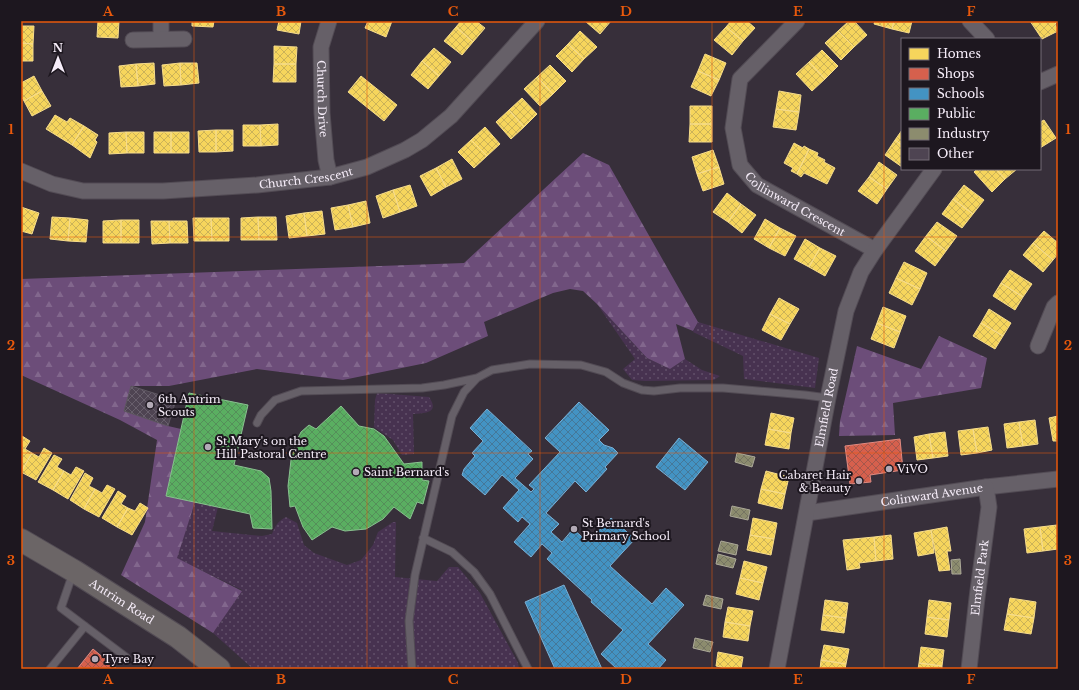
<svg xmlns="http://www.w3.org/2000/svg" width="1079" height="690" font-family="'Libre Baskerville',serif">
<style>
.grass{fill:url(#grass-dots)}
.forest{fill:url(#forest-firs)}
.homes{fill:url(#homes-cross-hatch);stroke:#f6dc8b}
.shops{fill:url(#shops-cross-hatch);stroke:#e08a81}
.schools{fill:url(#schools-cross-hatch);stroke:#79aed3}
.public{fill:url(#public-cross-hatch);stroke:#89c18f}
.industry{fill:url(#industry-cross-hatch);stroke:#aca998}
.building{fill:url(#building-cross-hatch);stroke:#5f5862}
.lines{fill:none;stroke-linecap:round;stroke-linejoin:round}
.lane-casing{stroke:#524b54;stroke-width:9}
.street-casing{stroke:#524b54;stroke-width:17}
.primary-casing{stroke:#524b54;stroke-width:24}
.lane{stroke:#666068;stroke-width:7}
.street{stroke:#666068;stroke-width:15}
.primary{stroke:#6b6566;stroke-width:22}
.grid{fill:none;stroke:#e8590c;stroke-width:1;stroke-opacity:0.55}
.poi-dot{fill:#b3aab6;stroke:#1d171f;stroke-width:1.5}
.labels{text-anchor:middle;dominant-baseline:central;stroke-width:4;stroke-linejoin:round;paint-order:stroke}
.street-label{font-size:11px;fill:#f6edf9;stroke:#1d171f}
.poi-label{font-size:11px;fill:#f6edf9;stroke:#1d171f;text-anchor:start}
.neatline{fill:none;stroke:#e8590c;stroke-width:1.5}
.grid-label{font-size:13px;text-anchor:middle;font-weight:bold;fill:#e8590c}
</style>
<defs>
<pattern id="grass-dots" width="8" height="8" patternUnits="userSpaceOnUse"><rect width="8" height="8" fill="#473250"/><path d="M2 2h.1M6 6h.1" fill="none" stroke="#62506a" stroke-width="1.8" stroke-linecap="round"/></pattern>
<pattern id="forest-firs" width="22" height="20" patternUnits="userSpaceOnUse"><rect width="22" height="20" fill="#6c4d79"/><path d="M5 1l3.5 6h-7zM16 11l3.5 6h-7z" fill="#82678d"/></pattern>
<pattern id="homes-cross-hatch" width="8" height="8" patternUnits="userSpaceOnUse"><rect width="8" height="8" fill="#f6d55c"/><path d="M0 0l8 8M0 8l8-8" fill="none" stroke="#cbb258"/></pattern>
<pattern id="shops-cross-hatch" width="8" height="8" patternUnits="userSpaceOnUse"><rect width="8" height="8" fill="#d6604d"/><path d="M0 0l8 8M0 8l8-8" fill="none" stroke="#a5574c"/></pattern>
<pattern id="schools-cross-hatch" width="8" height="8" patternUnits="userSpaceOnUse"><rect width="8" height="8" fill="#4393c3"/><path d="M0 0l8 8M0 8l8-8" fill="none" stroke="#457899"/></pattern>
<pattern id="public-cross-hatch" width="8" height="8" patternUnits="userSpaceOnUse"><rect width="8" height="8" fill="#5aae61"/><path d="M0 0l8 8M0 8l8-8" fill="none" stroke="#558f5a"/></pattern>
<pattern id="industry-cross-hatch" width="8" height="8" patternUnits="userSpaceOnUse"><rect width="8" height="8" fill="#8c8c6e"/><path d="M0 0l8 8M0 8l8-8" fill="none" stroke="#757462"/></pattern>
<pattern id="building-cross-hatch" width="8" height="8" patternUnits="userSpaceOnUse"><rect width="8" height="8" fill="#4e4452"/><path d="M0 0l8 8M0 8l8-8" fill="none" stroke="#685f6c"/></pattern>
</defs>
<rect width="100%" height="100%" fill="#372f3a"/>
<path class="grass" d="M 597,304 L 647,358 L 670,369 L 685,359 L 702,370 L 720,376 L 714,380 L 645,381 L 632,380 L 623,369 L 635,359 Z
M 698,322 L 819,358 L 815,388 L 744,379 L 743,356 L 693,332 Z
M 377,393 L 429,397 C 440,413 425,413 413,414 L 414,454 L 402,455 L 393,440 L 374,427 L 375,400 Z
M 195,502 L 218,507 L 212,531 L 262,536 L 272,534 C 275,526 278,521 286,517 L 297,523 L 304,545 L 314,553 L 347,565 L 361,560 L 373,545 L 378,532 L 393,522 L 396,522 L 395,577 L 437,581 L 449,567 L 458,567 L 480,593 L 518,663 L 519,669 L 253,669 L 213,633 L 242,590 L 176,558 Z"/>
<path class="forest" d="M 583,153 L 609,165 L 698,322 L 693,331 L 676,324 L 685,359 L 670,369 L 647,358 L 597,304 L 583,291 L 570,289 L 553,293 L 484,322 L 488,336 L 426,363 L 343,380 L 257,369 L 169,386 L 131,386 L 124,411 L 168,426 L 181,429 L 166,496 L 195,502 L 177,558 L 242,591 L 213,633 L 121,575 L 145,522 L 157,440 L 120,420 L 21,375 L 21,279 L 464,263 Z
M 939,336 L 987,358 L 981,388 L 893,403 L 895,435 L 839,436 L 840,421 L 857,346 L 921,369 Z"/>
<path class="homes" d="M 98,21 L 119,21 L 118,38 L 97,37 Z
M 192,21 L 214,21 L 213,27 L 192,26 Z
M 279,21 L 301,21 L 299,34 L 277,30 Z
M 368,21 L 392,21 L 386,37 L 365,28 Z
M 461,21 L 476,21 L 485,28 L 473,42 L 456,27 Z
M 585,21 L 611,21 L 600,34 Z
M 731,21 L 747,21 L 755,28 L 743,41 L 726,27 Z
M 849,21 L 854,21 L 867,35 L 854,47 L 838,31 Z
M 875,21 L 894,21 L 892,29 L 874,24 Z
M 894,21 L 912,21 L 909,33 L 892,29 Z
M 1030,21 L 1058,21 L 1055,24 L 1058,31 L 1042,39 Z
M 21,26 L 34,26 L 33,44 L 21,43 Z
M 456,27 L 473,42 L 462,55 L 444,41 Z
M 726,27 L 743,41 L 732,55 L 714,40 Z
M 580,31 L 597,47 L 584,59 L 568,44 Z
M 838,31 L 854,47 L 841,60 L 825,43 Z
M 21,43 L 33,44 L 33,61 L 21,61 Z
M 568,44 L 584,59 L 572,72 L 556,56 Z
M 274,46 L 297,47 L 296,64 L 274,64 Z
M 434,48 L 451,62 L 439,76 L 422,61 Z
M 822,50 L 838,66 L 825,79 L 809,62 Z
M 705,54 L 726,63 L 719,80 L 698,71 Z
M 422,61 L 439,76 L 428,89 L 411,75 Z
M 809,62 L 825,79 L 812,91 L 796,74 Z
M 154,63 L 155,84 L 138,86 L 136,64 Z
M 180,63 L 197,63 L 199,83 L 181,85 Z
M 180,63 L 181,85 L 164,86 L 162,65 Z
M 136,64 L 138,86 L 121,87 L 119,66 Z
M 274,64 L 296,64 L 296,82 L 273,82 Z
M 550,65 L 566,81 L 553,94 L 537,77 Z
M 698,71 L 719,80 L 711,96 L 691,87 Z
M 34,76 L 42,91 L 24,101 L 21,96 L 21,83 Z
M 361,76 L 397,105 L 384,121 L 348,92 Z
M 537,77 L 553,94 L 540,106 L 524,89 Z
M 42,91 L 51,106 L 32,116 L 24,101 Z
M 779,91 L 801,95 L 799,112 L 776,109 Z
M 522,98 L 537,114 L 524,127 L 509,110 Z
M 690,106 L 712,106 L 712,124 L 690,124 Z
M 776,109 L 799,112 L 796,130 L 773,127 Z
M 509,110 L 524,127 L 511,139 L 496,122 Z
M 55,115 L 67,122 L 70,118 L 84,126 L 72,145 L 46,129 Z
M 1044,120 L 1056,138 L 1040,148 L 1040,122 Z
M 278,124 L 278,145 L 261,146 L 260,125 Z
M 690,124 L 712,124 L 712,142 L 689,142 Z
M 243,125 L 260,125 L 261,146 L 243,146 Z
M 84,126 L 98,135 L 95,140 L 97,142 L 90,158 L 72,145 Z
M 485,127 L 500,144 L 487,156 L 471,140 Z
M 216,130 L 216,152 L 199,152 L 198,131 Z
M 216,130 L 233,130 L 233,151 L 216,152 Z
M 902,130 L 902,145 L 895,140 Z
M 126,132 L 127,153 L 109,154 L 109,133 Z
M 126,132 L 144,132 L 144,153 L 127,153 Z
M 154,132 L 171,132 L 171,153 L 154,153 Z
M 171,132 L 189,132 L 189,153 L 171,153 Z
M 471,140 L 487,156 L 474,168 L 458,152 Z
M 895,140 L 902,145 L 902,167 L 885,155 Z
M 794,143 L 803,148 L 804,146 L 809,149 L 797,174 L 791,171 L 793,168 L 784,163 Z
M 809,149 L 818,153 L 817,156 L 825,160 L 824,162 L 835,168 L 827,184 L 804,173 L 801,177 L 797,174 Z
M 713,150 L 719,167 L 697,174 L 692,157 Z
M 452,159 L 462,179 L 446,187 L 436,168 Z
M 879,162 L 897,175 L 887,189 L 869,177 Z
M 719,167 L 724,184 L 703,191 L 697,174 Z
M 436,168 L 446,187 L 431,196 L 420,176 Z
M 977,169 L 996,169 L 1005,179 L 992,192 L 974,172 Z
M 996,169 L 1017,169 L 1005,179 Z
M 869,177 L 887,189 L 877,204 L 858,191 Z
M 410,185 L 417,206 L 400,212 L 393,190 Z
M 964,185 L 984,200 L 973,214 L 953,199 Z
M 393,190 L 400,212 L 383,218 L 376,196 Z
M 727,193 L 741,204 L 728,222 L 713,212 Z
M 953,199 L 973,214 L 962,228 L 942,214 Z
M 366,201 L 370,223 L 353,227 L 348,205 Z
M 741,204 L 756,215 L 742,233 L 728,222 Z
M 348,205 L 353,227 L 335,230 L 331,208 Z
M 21,207 L 39,213 L 32,234 L 21,231 Z
M 322,211 L 325,234 L 307,236 L 304,213 Z
M 304,213 L 307,236 L 289,238 L 286,216 Z
M 52,217 L 70,218 L 68,241 L 50,239 Z
M 258,217 L 276,217 L 277,240 L 259,240 Z
M 258,217 L 259,240 L 241,240 L 241,218 Z
M 70,218 L 88,220 L 86,242 L 68,241 Z
M 193,218 L 211,218 L 212,241 L 194,241 Z
M 211,218 L 229,218 L 229,241 L 212,241 Z
M 765,219 L 780,228 L 769,248 L 754,239 Z
M 121,220 L 139,220 L 139,243 L 121,243 Z
M 121,220 L 121,243 L 103,243 L 103,221 Z
M 151,221 L 169,221 L 170,243 L 152,244 Z
M 169,221 L 187,221 L 188,243 L 170,243 Z
M 937,222 L 957,236 L 946,251 L 926,236 Z
M 780,228 L 796,236 L 785,256 L 769,248 Z
M 1044,231 L 1058,243 L 1058,254 L 1053,260 L 1033,243 Z
M 926,236 L 946,251 L 935,266 L 915,251 Z
M 805,239 L 820,248 L 809,267 L 794,259 Z
M 1033,243 L 1053,260 L 1043,272 L 1023,255 Z
M 820,248 L 836,256 L 825,276 L 809,267 Z
M 904,262 L 927,273 L 920,289 L 896,278 Z
M 1010,270 L 1032,284 L 1023,297 L 1001,283 Z
M 896,278 L 920,289 L 912,305 L 889,293 Z
M 1001,283 L 1023,297 L 1015,310 L 993,296 Z
M 779,298 L 799,309 L 790,324 L 770,314 Z
M 883,307 L 906,316 L 900,332 L 877,323 Z
M 989,309 L 1011,323 L 1003,336 L 981,323 Z
M 770,314 L 790,324 L 781,340 L 762,330 Z
M 877,323 L 900,332 L 894,348 L 871,339 Z
M 981,323 L 1003,336 L 995,349 L 973,336 Z
M 771,413 L 794,418 L 791,433 L 768,429 Z
M 1058,416 L 1058,441 L 1053,441 L 1049,418 Z
M 1035,420 L 1038,444 L 1023,446 L 1019,422 Z
M 1019,422 L 1023,446 L 1007,448 L 1004,424 Z
M 988,427 L 992,450 L 977,453 L 973,429 Z
M 768,429 L 791,433 L 789,449 L 765,445 Z
M 973,429 L 977,453 L 961,455 L 958,431 Z
M 945,432 L 948,456 L 933,458 L 929,434 Z
M 929,434 L 933,458 L 917,460 L 914,437 Z
M 22,436 L 30,441 L 25,449 L 32,453 L 21,472 Z
M 44,448 L 52,453 L 36,480 L 21,472 L 32,453 L 39,457 Z
M 54,455 L 62,459 L 57,467 L 64,471 L 53,490 L 38,482 Z
M 76,467 L 84,471 L 68,499 L 53,490 L 64,471 L 71,475 Z
M 766,471 L 789,477 L 785,494 L 761,489 Z
M 85,473 L 93,478 L 89,486 L 95,489 L 84,509 L 70,500 Z
M 107,485 L 115,489 L 99,517 L 84,509 L 95,489 L 102,493 Z
M 761,489 L 785,494 L 782,509 L 758,503 Z
M 118,491 L 126,496 L 121,504 L 128,508 L 117,527 L 102,518 Z
M 140,503 L 148,508 L 132,535 L 117,527 L 128,508 L 135,511 Z
M 753,518 L 777,523 L 774,539 L 750,535 Z
M 1057,525 L 1058,549 L 1043,551 L 1040,527 Z
M 947,527 L 951,551 L 947,551 L 950,570 L 939,571 L 931,530 Z
M 1040,527 L 1043,551 L 1027,553 L 1024,529 Z
M 931,530 L 934,553 L 918,556 L 914,533 Z
M 750,535 L 774,539 L 771,555 L 747,550 Z
M 891,535 L 893,559 L 876,561 L 874,537 Z
M 874,537 L 876,561 L 859,563 L 860,568 L 847,570 L 843,540 Z
M 744,561 L 767,567 L 763,583 L 740,578 Z
M 740,578 L 763,583 L 759,600 L 736,594 Z
M 1010,598 L 1036,602 L 1034,618 L 1007,614 Z
M 825,600 L 848,603 L 846,618 L 823,615 Z
M 929,600 L 951,603 L 949,620 L 927,617 Z
M 728,607 L 753,611 L 750,626 L 725,622 Z
M 1007,614 L 1034,618 L 1031,634 L 1004,630 Z
M 823,615 L 846,618 L 844,633 L 821,630 Z
M 927,617 L 949,620 L 947,637 L 925,634 Z
M 725,622 L 750,626 L 748,641 L 723,637 Z
M 824,645 L 849,649 L 846,664 L 821,660 Z
M 921,647 L 944,650 L 942,666 L 919,663 Z
M 718,652 L 743,657 L 741,669 L 729,669 L 716,666 Z
M 821,660 L 846,664 L 845,669 L 820,669 Z
M 919,663 L 942,666 L 942,669 L 918,669 Z"/>
<path class="shops" d="M 900,439 L 903,470 L 870,475 L 871,482 L 850,484 L 845,446 Z
M 93,649 L 117,669 L 77,669 Z"/>
<path class="schools" d="M 579,402 L 609,430 L 599,440 L 604,445 L 613,448 L 618,453 L 605,467 L 607,469 L 586,492 L 575,481 L 546,513 L 559,524 L 551,532 L 562,542 L 573,529 L 588,542 L 611,518 L 635,539 L 610,566 L 652,604 L 666,588 L 684,605 L 648,644 L 666,660 L 658,669 L 617,669 L 601,654 L 623,630 L 591,602 L 592,600 L 547,559 L 552,553 L 542,544 L 531,557 L 514,542 L 530,524 L 522,517 L 518,522 L 503,508 L 519,490 L 502,475 L 485,495 L 462,475 L 464,469 L 475,456 L 472,453 L 483,441 L 470,428 L 487,409 L 532,451 L 528,454 L 533,459 L 515,478 L 531,492 L 534,489 L 529,485 L 560,452 L 545,438 Z
M 679,438 L 708,462 L 685,490 L 656,467 Z
M 564,585 L 602,669 L 555,669 L 525,602 Z"/>
<path class="public" d="M 189,393 L 248,405 L 234,465 L 261,471 L 269,478 L 271,491 L 272,529 L 253,528 L 250,514 L 166,496 Z
M 341,406 L 359,426 L 374,429 L 384,436 L 404,464 L 422,462 L 422,480 L 429,481 L 423,504 L 417,502 L 410,519 L 394,507 L 383,519 L 366,529 L 345,531 L 332,527 L 312,540 L 303,527 L 295,506 L 290,507 L 288,486 L 291,460 L 297,440 L 301,432 L 309,425 L 316,429 Z"/>
<path class="industry" d="M 737,453 L 755,457 L 752,467 L 735,462 Z
M 732,506 L 750,510 L 748,520 L 730,516 Z
M 721,541 L 738,545 L 736,555 L 718,551 Z
M 718,554 L 736,559 L 733,568 L 716,564 Z
M 960,559 L 961,574 L 952,574 L 951,560 Z
M 706,595 L 723,599 L 721,609 L 703,605 Z
M 695,638 L 713,642 L 710,652 L 693,648 Z"/>
<path class="building" d="M 131,386 L 176,400 L 168,426 L 124,411 Z"/>
<g class="lines">
<g class="lane-casing">
<path id="lane" d="M 257,423 L 261,415 L 275,400 L 301,391 L 422,388 L 444,385 L 477,378
M 423,538 L 452,552 L 474,572 L 490,594 L 528,669
M 73,573 L 61,608 L 126,657
M 50,669 L 85,626
M 412,669 L 409,621 L 415,575 L 452,416 L 464,392 L 477,378 L 492,370 L 530,364 L 581,365 L 606,372 L 623,383 L 642,390 L 654,391 L 680,388 L 723,388 L 805,395 L 828,398"/>
</g>
<g class="street-casing">
<g id="street">
<path id="s1" d="M 329,21 L 321,47 L 322,113 L 326,160 L 330,177"/>
<path id="s2" d="M 797,21 L 740,79 L 733,128 L 740,165 L 757,185 L 875,250"/>
<path d="M 970,21 L 987,39"/>
<path d="M 161,39 L 161,21"/>
<path d="M 133,40 L 184,39"/>
<path d="M 1040,82 L 1058,74"/>
<path id="s3" d="M 21,171 L 52,184 L 83,191 L 163,191 L 257,185 L 330,177 L 367,167 L 405,150 L 422,140 L 451,116 L 537,21"/>
<path d="M 1038,346 L 1054,307 L 1058,303"/>
<path id="s4" d="M 807,513 L 986,487 L 1058,479"/>
<path id="s5" d="M 777,669 L 828,398 L 846,311 L 861,272 L 875,250 L 934,169"/>
<path id="s6" d="M 969,669 L 977,598 L 989,507 L 986,487"/>
</g>
</g>
<g class="primary-casing">
<g id="primary">
<path id="s7" d="M 21,540 L 74,571 L 178,637 L 219,669"/>
</g>
</g>
<use href="#lane" class="lane"/>
<use href="#street" class="street"/>
<use href="#primary" class="primary"/>
</g>
<path class="grid" d="M 194,21 L 194,669M 367,21 L 367,669M 540,21 L 540,669M 712,21 L 712,669M 884,21 L 884,669M 21,237 L 1058,237M 21,453 L 1058,453"/>
<g class="poi-dot">
<circle cx="150" cy="405" r="4"/>
<circle cx="208" cy="447" r="4"/>
<circle cx="889" cy="469" r="4"/>
<circle cx="356" cy="472" r="4"/>
<circle cx="859" cy="481" r="4"/>
<circle cx="574" cy="529" r="4"/>
<circle cx="95" cy="659" r="4"/>
</g>
<g class="labels">
<g class="street-label">
<text stroke="none"><textPath href="#s1" startOffset="79">Church Drive</textPath></text>
<text stroke="none"><textPath href="#s3" startOffset="289">Church Crescent</textPath></text>
<text stroke="none"><textPath href="#s2" startOffset="237">Collinward Crescent</textPath></text>
<text stroke="none"><textPath href="#s5" startOffset="266">Elmfield Road</textPath></text>
<text stroke="none"><textPath href="#s4" startOffset="126">Colinward Avenue</textPath></text>
<text stroke="none"><textPath href="#s6" startOffset="92">Elmfield Park</textPath></text>
<text stroke="none"><textPath href="#s7" startOffset="118">Antrim Road</textPath></text>
</g>
<g class="poi-label">
<text x="158" y="399">6th Antrim<tspan x="158" dy="13">Scouts</tspan></text>
<text x="216" y="441">St Mary's on the<tspan x="216" dy="13">Hill Pastoral Centre</tspan></text>
<text x="897" y="469">ViVO</text>
<text x="364" y="472">Saint Bernard's</text>
<text x="851" y="475" text-anchor="end">Cabaret Hair<tspan x="851" dy="13">&amp; Beauty</tspan></text>
<text x="582" y="523">St Bernard's<tspan x="582" dy="13">Primary School</tspan></text>
<text x="103" y="659">Tyre Bay</text>
</g>
</g>
<rect width="1079" height="690" fill="none" stroke="#1d171f" stroke-width="44"/>
<rect x="901" y="38" width="140" height="132" fill="#1d171f" stroke="#746d76"/>
<rect x="909" y="48" width="20" height="12" fill="#f6d55c" stroke="#746d76"/>
<text x="937" y="58" font-size="12" fill="#f6edf9">Homes</text>
<rect x="909" y="68" width="20" height="12" fill="#d6604d" stroke="#746d76"/>
<text x="937" y="78" font-size="12" fill="#f6edf9">Shops</text>
<rect x="909" y="88" width="20" height="12" fill="#4393c3" stroke="#746d76"/>
<text x="937" y="98" font-size="12" fill="#f6edf9">Schools</text>
<rect x="909" y="108" width="20" height="12" fill="#5aae61" stroke="#746d76"/>
<text x="937" y="118" font-size="12" fill="#f6edf9">Public</text>
<rect x="909" y="128" width="20" height="12" fill="#8c8c6e" stroke="#746d76"/>
<text x="937" y="138" font-size="12" fill="#f6edf9">Industry</text>
<rect x="909" y="148" width="20" height="12" fill="#4e4452" stroke="#746d76"/>
<text x="937" y="158" font-size="12" fill="#f6edf9">Other</text>
<g transform="translate(58 58)" stroke="#1d171f" stroke-width="3" paint-order="stroke">
<path d="M0-3L7 15L0 10L-7 15Z" fill="#f6edf9"/>
<text y="-6" font-size="11" font-weight="bold" text-anchor="middle" fill="#f6edf9">N</text>
</g>
<rect x="22" y="22" width="1035" height="646" class="neatline"/>
<g class="grid-label">
<text x="108" y="16">A</text>
<text x="281" y="16">B</text>
<text x="453" y="16">C</text>
<text x="626" y="16">D</text>
<text x="798" y="16">E</text>
<text x="971" y="16">F</text>
<text x="11" y="134">1</text>
<text x="1068" y="134">1</text>
<text x="11" y="350">2</text>
<text x="1068" y="350">2</text>
<text x="11" y="565">3</text>
<text x="1068" y="565">3</text>
<text x="108" y="684">A</text>
<text x="281" y="684">B</text>
<text x="453" y="684">C</text>
<text x="626" y="684">D</text>
<text x="798" y="684">E</text>
<text x="971" y="684">F</text>
</g>
</svg>
